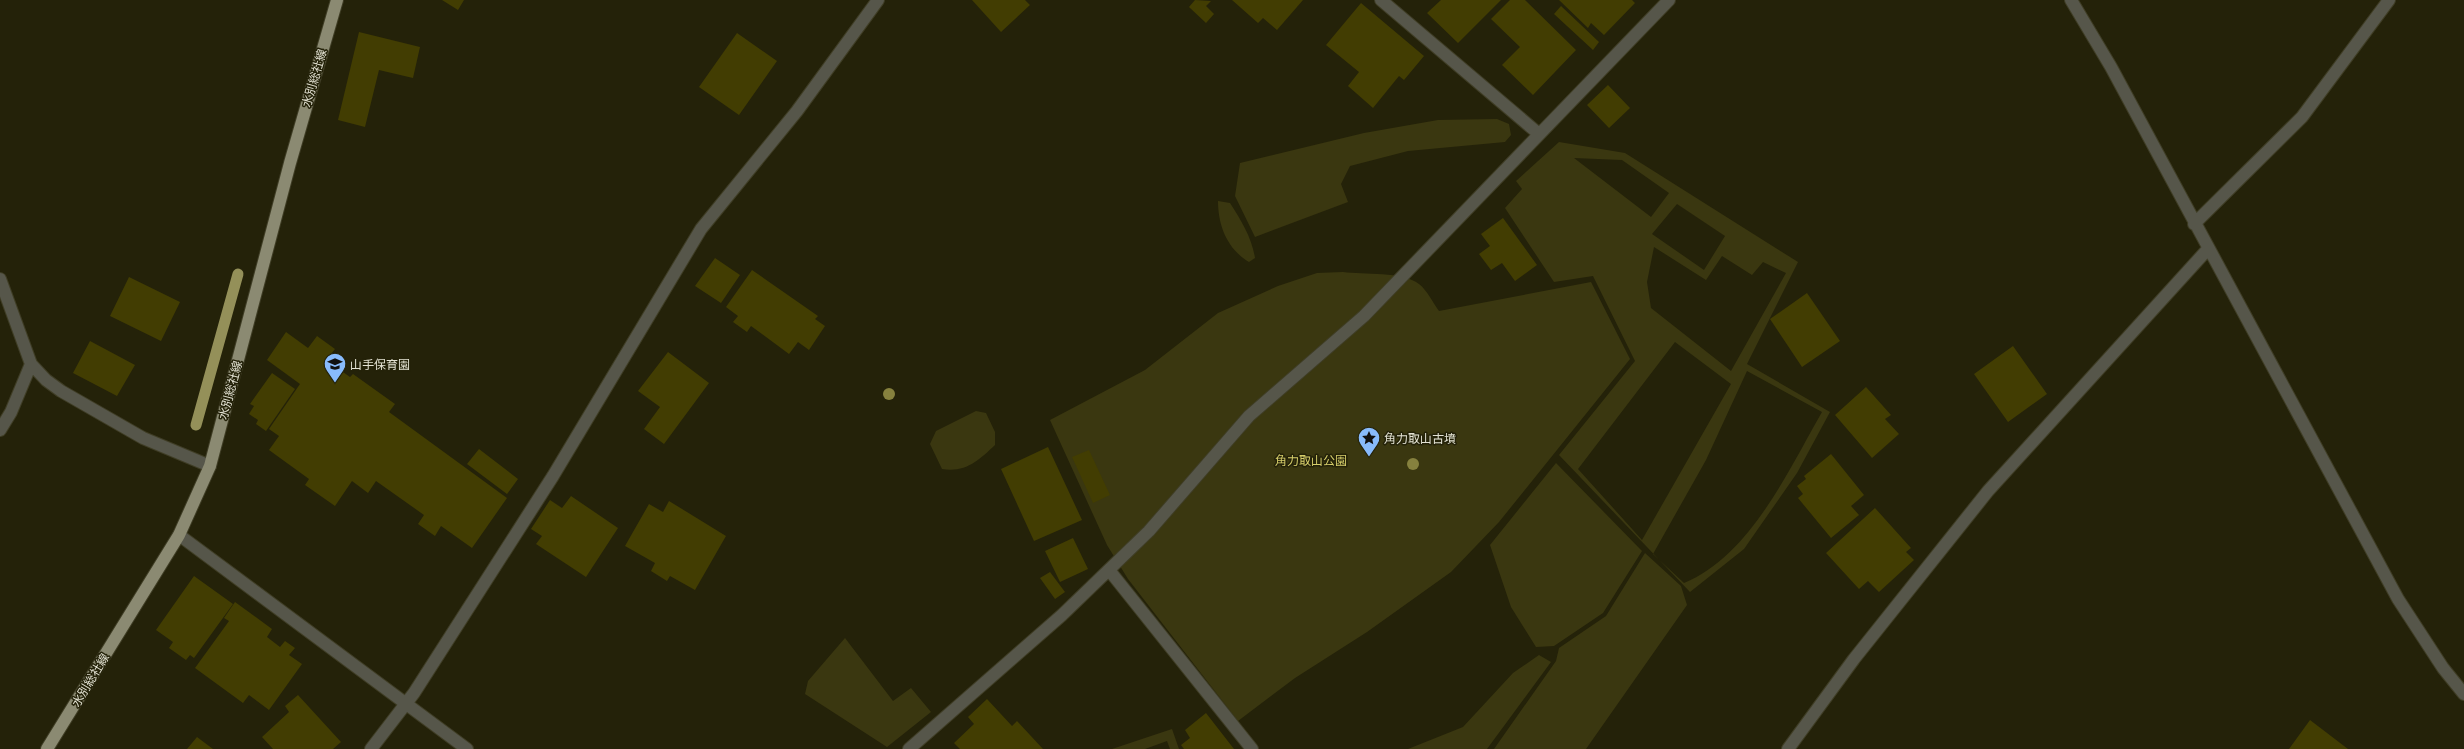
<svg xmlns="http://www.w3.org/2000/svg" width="2464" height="749" font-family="Poppins,'Noto Sans JP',sans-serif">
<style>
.green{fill:#3a3710;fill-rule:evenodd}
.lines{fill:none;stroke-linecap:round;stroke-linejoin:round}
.stream{stroke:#949059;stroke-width:11}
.building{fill:#423d02}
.minor-casing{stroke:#3f3d25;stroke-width:14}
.major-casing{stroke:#3f3d25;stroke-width:14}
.minor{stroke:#56564a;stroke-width:12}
.major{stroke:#8b8a72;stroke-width:12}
.tree{fill:#86813e}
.labels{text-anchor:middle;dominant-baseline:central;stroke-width:3;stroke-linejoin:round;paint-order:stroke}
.street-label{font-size:12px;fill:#e3e2d3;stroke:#242209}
.poi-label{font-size:12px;fill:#e3e2d3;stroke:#242209;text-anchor:start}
.park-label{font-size:12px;fill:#d6ce6a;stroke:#242209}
</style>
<rect width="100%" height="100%" fill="#242209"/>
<path class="green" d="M 1497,119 L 1509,124 L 1511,135 L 1505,142 L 1408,151 L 1350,166 L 1341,184 L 1348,202 L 1255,237 L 1235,196 L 1240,163 L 1364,133 L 1438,120 Z
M 1559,142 L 1625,153 L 1798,262 L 1747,364 L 1830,412 L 1797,473 L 1744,549 L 1690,592 L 1559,455 L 1635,361 L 1593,276 L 1554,282 L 1505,208 L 1522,189 L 1516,181 ZM 1574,158 L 1622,160 L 1669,193 L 1651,217 ZM 1677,204 L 1725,236 L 1704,270 L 1652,234 ZM 1654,247 L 1706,280 L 1722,256 L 1752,275 L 1763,262 L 1786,273 L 1731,371 L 1651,308 L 1647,282 ZM 1675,342 L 1731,384 L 1642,540 L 1578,469 ZM 1747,371 L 1822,412 C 1788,471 1750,556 1684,583 L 1653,554 L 1706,460 Z
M 1218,201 L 1230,203 C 1241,220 1252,238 1255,258 L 1249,262 C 1227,249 1218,225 1218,201 Z
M 1343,272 C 1363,275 1403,271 1419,284 C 1427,290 1433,303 1439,311 L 1591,282 L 1630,359 L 1499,522 L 1451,572 L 1367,632 L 1295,678 L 1238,721 L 1128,579 L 1107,545 L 1050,420 L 1145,370 L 1218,313 L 1278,286 L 1317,273 Z
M 976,411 L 986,413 L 995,432 L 995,445 C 979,460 966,473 942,469 L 930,444 L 936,431 Z
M 1556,463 L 1642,551 L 1603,613 L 1554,646 L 1536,647 L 1511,607 L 1490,545 Z
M 1645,553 L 1681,586 L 1687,605 L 1586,749 L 1494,749 L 1556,661 L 1559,648 L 1606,616 Z
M 845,638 L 893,701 L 911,688 L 931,712 L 887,747 L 805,694 L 808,681 Z
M 1539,655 L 1551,662 L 1487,749 L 1408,749 L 1463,727 L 1513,673 Z
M 1172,729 L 1179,749 L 1170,749 L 1167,741 L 1145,749 L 1112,749 Z"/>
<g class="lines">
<path class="stream" d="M 196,425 L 238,274"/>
</g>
<path class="building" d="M 442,0 L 464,0 L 458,10 Z
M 972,0 L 1025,0 L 1030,5 L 1001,32 Z
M 1195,0 L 1211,1 L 1206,6 L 1214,14 L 1206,23 L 1189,7 Z
M 1232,0 L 1303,0 L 1277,30 L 1263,18 L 1258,23 Z
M 1441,0 L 1501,0 L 1458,43 L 1427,13 Z
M 1510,0 L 1525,0 L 1576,50 L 1533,95 L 1502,65 L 1520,47 L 1491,19 Z
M 1559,0 L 1632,0 L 1635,3 L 1604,35 L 1591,23 L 1588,28 Z
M 1361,3 L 1424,56 L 1404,80 L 1399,76 L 1373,108 L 1348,86 L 1359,72 L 1326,45 Z
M 1561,6 L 1599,42 L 1593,50 L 1554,14 Z
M 359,32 L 420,47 L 413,78 L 379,70 L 365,127 L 338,120 Z
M 737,33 L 777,61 L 739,115 L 699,87 Z
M 1608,85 L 1630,108 L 1609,128 L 1587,105 Z
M 1503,218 L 1537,265 L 1515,281 L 1502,263 L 1491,270 L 1479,254 L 1490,246 L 1481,234 Z
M 715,258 L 740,275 L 721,303 L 695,286 Z
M 752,270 L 818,316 L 815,319 L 825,326 L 809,350 L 798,342 L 789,354 L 751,326 L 747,332 L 733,322 L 738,316 L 726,307 Z
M 129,277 L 180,302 L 161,341 L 110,316 Z
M 1807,293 L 1840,341 L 1802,367 L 1770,319 Z
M 286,332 L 308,348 L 317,336 L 335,349 L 326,360 L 350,377 L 353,374 L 395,404 L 389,412 L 507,498 L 472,548 L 441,526 L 435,536 L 418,524 L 424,515 L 376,481 L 368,493 L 352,481 L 335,506 L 305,485 L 309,479 L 269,450 L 279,436 L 269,429 L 300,384 L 267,360 Z
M 90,341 L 135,365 L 117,396 L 73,373 Z
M 2013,346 L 2047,394 L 2008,422 L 1974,374 Z
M 668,352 L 709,383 L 664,444 L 644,429 L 660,407 L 638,391 Z
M 272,373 L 295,389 L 266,431 L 256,424 L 258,420 L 249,414 L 254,406 L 250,404 Z
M 1866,387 L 1891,415 L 1885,419 L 1899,434 L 1872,458 L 1835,415 Z
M 1048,447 L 1082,520 L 1034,541 L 1001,469 Z
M 479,449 L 518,479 L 507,494 L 467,464 Z
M 1089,450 L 1110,495 L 1093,503 L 1072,457 Z
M 1831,454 L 1864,495 L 1851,506 L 1859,515 L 1831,538 L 1798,498 L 1803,494 L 1797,486 L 1806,479 L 1804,476 Z
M 571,496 L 618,528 L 586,577 L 536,544 L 542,536 L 531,529 L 550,500 L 562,508 Z
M 669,501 L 726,536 L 695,590 L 670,576 L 667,581 L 651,571 L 655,563 L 625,546 L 649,504 L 663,512 Z
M 1875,508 L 1911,548 L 1906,552 L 1914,560 L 1879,592 L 1868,581 L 1859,589 L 1826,553 Z
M 1073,538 L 1088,569 L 1060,582 L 1045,551 Z
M 1050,572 L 1065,592 L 1055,599 L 1040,578 Z
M 194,576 L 233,604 L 194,658 L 190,655 L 186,660 L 169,648 L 173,642 L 156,630 Z
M 235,602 L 272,629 L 267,637 L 280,647 L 285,641 L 295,648 L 289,655 L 302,664 L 269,710 L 249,695 L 243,703 L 195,668 L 229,621 L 224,618 Z
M 298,695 L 341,742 L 333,749 L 273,749 L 262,737 L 289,712 L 285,706 Z
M 987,699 L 1012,726 L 1017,721 L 1043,749 L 960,749 L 954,743 L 974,724 L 968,717 Z
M 1206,713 L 1234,749 L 1184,749 L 1181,745 L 1190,738 L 1185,730 Z
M 2310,720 L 2348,749 L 2289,749 Z
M 197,737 L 213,749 L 187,749 Z"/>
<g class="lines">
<g class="minor-casing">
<path id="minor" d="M 1381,0 L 1539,134
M 2071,0 L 2111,67 L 2398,599 L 2443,668 L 2464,694
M 2194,224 L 2302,117 L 2389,0
M 0,279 L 31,364 L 46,380 L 61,391 L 143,438 L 210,466
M 0,430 L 11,412 L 31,364
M 179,535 L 467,749
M 1109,570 L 1252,749
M 371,749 L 414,693 L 553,476 L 701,229 L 797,111 L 878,0
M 909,749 L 1062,615 L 1149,531 L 1249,416 L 1364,316 L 1669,0
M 1788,749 L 1854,659 L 1988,491 L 2207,250"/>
</g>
<g class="major-casing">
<path id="major" d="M 47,749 L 179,535 L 210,466 L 290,163 L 337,0"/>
</g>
<use href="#minor" class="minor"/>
<use href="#major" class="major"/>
</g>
<g class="tree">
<circle cx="889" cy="394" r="6"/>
<circle cx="1413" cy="464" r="6"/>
</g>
<defs>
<g id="school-pin" transform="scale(1.15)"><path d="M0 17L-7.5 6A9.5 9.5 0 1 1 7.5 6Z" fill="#88bbfc" stroke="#242209"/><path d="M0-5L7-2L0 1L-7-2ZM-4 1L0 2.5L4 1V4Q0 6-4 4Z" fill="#111"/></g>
<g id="sight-pin" transform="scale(1.15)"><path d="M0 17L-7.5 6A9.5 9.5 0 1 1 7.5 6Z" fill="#88bbfc" stroke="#242209"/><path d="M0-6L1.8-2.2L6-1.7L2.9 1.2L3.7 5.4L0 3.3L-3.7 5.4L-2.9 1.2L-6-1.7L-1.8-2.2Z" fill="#111"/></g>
</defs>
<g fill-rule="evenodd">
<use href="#school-pin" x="335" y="364"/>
<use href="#sight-pin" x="1369" y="438"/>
</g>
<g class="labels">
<g class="street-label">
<text transform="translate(314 78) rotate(-74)">水別総社線</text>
<text transform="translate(230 390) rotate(-75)">水別総社線</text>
<text transform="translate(90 680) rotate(-59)">水別総社線</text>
</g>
<g class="poi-label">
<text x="350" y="364">山手保育園</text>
<text x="1384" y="438">角力取山古墳</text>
</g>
<g class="park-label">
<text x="1311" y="460">角力取山公園</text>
</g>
</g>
</svg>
